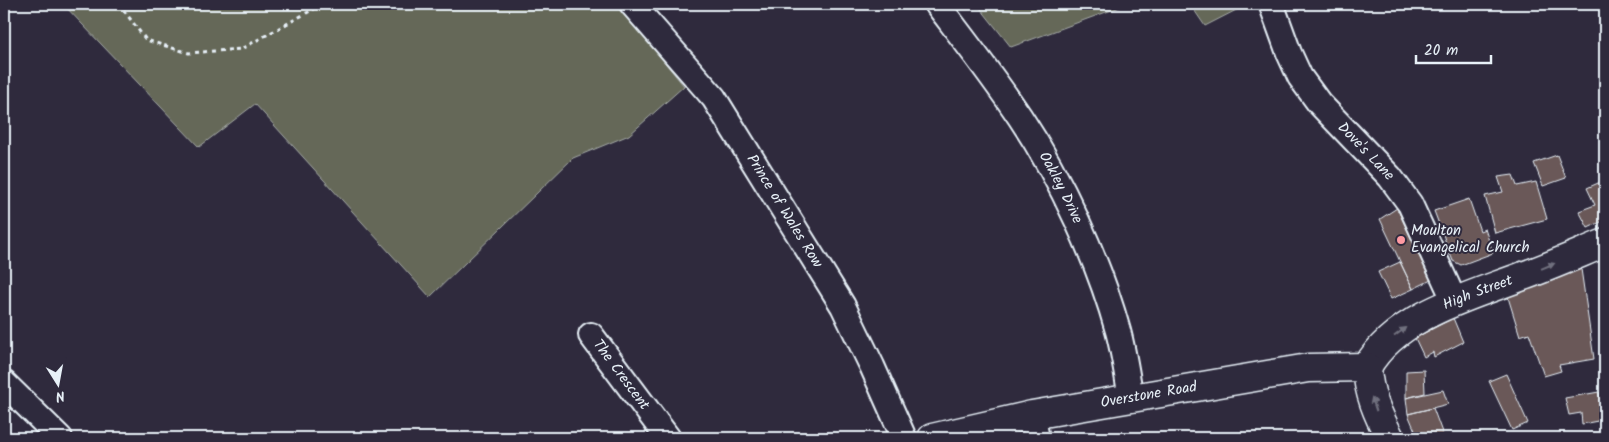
<svg xmlns="http://www.w3.org/2000/svg" width="1609" height="442" font-family="Kalam,sans-serif">
<style>
.green{fill:#656759;stroke:#a6aca8}
.building{fill:#6a5858;stroke:#e8f1f8}
.lines{fill:none;stroke-linecap:round;stroke-linejoin:round}
.minor-casing{stroke:#e8f1f8;stroke-width:28}
.tertiary-casing{stroke:#e8f1f8;stroke-width:31}
.path{stroke:#e8f1f8;stroke-width:3;stroke-dasharray:4 4;stroke-linecap:butt}
.minor{stroke:#2f2a3d;stroke-width:24}
.tertiary{stroke:#2f2a3d;stroke-width:28}
.oneway{fill:#70707e}
.poi-dot{fill:#ff9aa2;stroke:#2f2a3d;stroke-width:2}
.labels{text-anchor:middle;dominant-baseline:central;stroke-width:4;stroke-linejoin:round;paint-order:stroke}
.street-label{font-size:15px;fill:#e8f1f8;stroke:#2f2a3d}
.poi-label{font-size:15px;fill:#e8f1f8;stroke:#2f2a3d;text-anchor:start}
</style>
<rect width="100%" height="100%" fill="#2f2a3d"/>
<filter id="ink" filterUnits="userSpaceOnUse"><feTurbulence type="fractalNoise" baseFrequency=".02" numOctaves="2"/><feDisplacementMap in="SourceGraphic" scale="10" xChannelSelector="R" yChannelSelector="G"/><feConvolveMatrix kernelMatrix="1 2 1 2 8 2 1 2 1" color-interpolation-filters="sRGB"/></filter>
<g filter="url(#ink)">
<path class="green" d="M 63,4 L 617,4 L 684,86 L 629,135 L 573,158 L 430,297 L 255,104 L 199,147 Z
M 977,4 L 1128,4 L 1011,47 Z
M 1190,4 L 1248,4 L 1205,26 Z"/>
<path class="building" d="M 1557,155 L 1566,178 L 1543,186 L 1534,163 Z
M 1513,175 L 1517,186 L 1536,182 L 1547,219 L 1495,233 L 1485,196 L 1503,192 L 1498,177 Z
M 1605,180 L 1605,220 L 1588,228 L 1579,211 L 1595,205 L 1587,188 Z
M 1469,199 L 1480,231 L 1485,229 L 1493,253 L 1461,265 L 1453,261 L 1434,211 Z
M 1397,208 L 1431,280 L 1413,289 L 1380,219 Z
M 1400,262 L 1413,289 L 1391,299 L 1378,272 Z
M 1581,269 L 1594,359 L 1559,365 L 1561,371 L 1544,376 L 1529,333 L 1520,336 L 1507,294 Z
M 1453,318 L 1463,342 L 1434,357 L 1433,352 L 1424,357 L 1415,338 Z
M 1424,370 L 1425,393 L 1406,398 L 1406,371 Z
M 1506,374 L 1528,423 L 1512,430 L 1489,381 Z
M 1605,375 L 1605,394 L 1602,394 L 1600,376 Z
M 1443,390 L 1448,404 L 1408,414 L 1406,398 Z
M 1599,392 L 1603,420 L 1582,424 L 1581,413 L 1569,415 L 1565,398 Z
M 1433,408 L 1443,435 L 1431,438 L 1418,438 L 1408,414 Z"/>
<g class="lines">
<g class="minor-casing">
<g id="minor">
<path id="s1" d="M 632,4 L 714,98 L 843,306 L 872,366 L 904,438"/>
<path id="s2" d="M 937,4 C 965,41 994,78 1020,117 C 1061,179 1098,259 1118,331 C 1124,353 1127,376 1131,398"/>
<path id="s3" d="M 1272,6 L 1289,53 L 1300,77 L 1319,103 L 1390,177 L 1410,204 L 1455,302"/>
<path id="s4" d="M 591,335 L 668,438"/>
<path d="M 4,383 L 60,438"/>
<path d="M 1032,415 L 1037,438"/>
</g>
</g>
<g class="tertiary-casing">
<g id="tertiary">
<path id="s5" d="M 1367,367 C 1397,315 1471,296 1523,276 C 1551,266 1578,254 1605,243"/>
<path d="M 1367,367 C 1368,393 1378,415 1390,438"/>
<path id="s6" d="M 932,438 L 1032,415 L 1308,368 L 1367,367"/>
</g>
</g>
<path class="path" d="M 119,4 L 146,40 L 189,53 L 241,49 L 323,4"/>
<use href="#minor" class="minor"/>
<use href="#tertiary" class="tertiary"/>
</g>
<defs><path id="oneway-solid" d="M-6-.8H1V-3.2L6.5 0L1 3.2V.8H-6Z" transform="scale(1.25)"/></defs>
<g class="oneway">
<use href="#oneway-solid" transform="translate(1548 266) rotate(-22)"/>
<use href="#oneway-solid" transform="translate(1400 332) rotate(-37)"/>
<use href="#oneway-solid" transform="translate(1374 404) rotate(-109)"/>
</g>
</g>
<circle class="poi-dot" cx="1401" cy="240" r="5"/>
<g class="labels">
<g class="street-label">
<text stroke="none"><textPath href="#s3" startOffset="176">Dove's Lane</textPath></text>
<text stroke="none"><textPath href="#s2" startOffset="222">Oakley Drive</textPath></text>
<text stroke="none"><textPath href="#s1" startOffset="258">Prince of Wales Row</textPath></text>
<text stroke="none"><textPath href="#s5" startOffset="136">High Street</textPath></text>
<text stroke="none"><textPath href="#s4" startOffset="50">The Crescent</textPath></text>
<text stroke="none"><textPath href="#s6" startOffset="221">Overstone Road</textPath></text>
</g>
<g class="poi-label">
<text x="1411" y="231">Moulton<tspan x="1411" dy="17">Evangelical Church</tspan></text>
</g>
</g>
<rect width="1609" height="442" fill="none" stroke="#2f2a3d" stroke-width="20"/>
<rect x="10" y="10" width="1589" height="422" fill="none" stroke="#e8f1f8" stroke-width="2" filter="url(#ink)"/>
<g transform="translate(58 384) rotate(169)" stroke="#2f2a3d" stroke-width="4" paint-order="stroke">
<path d="M0-4L9 19L0 12L-9 19Z" fill="#e8f1f8"/>
<text y="-8" font-size="14" font-weight="bold" text-anchor="middle" fill="#e8f1f8">N</text>
</g>
<path d="M1416 55v8h75v-8" fill="none" stroke="#e8f1f8" stroke-width="2.5"/>
<text x="1424" y="55" font-size="15" fill="#e8f1f8" stroke="#2f2a3d" stroke-width="4" paint-order="stroke">20 m</text>
</svg>
